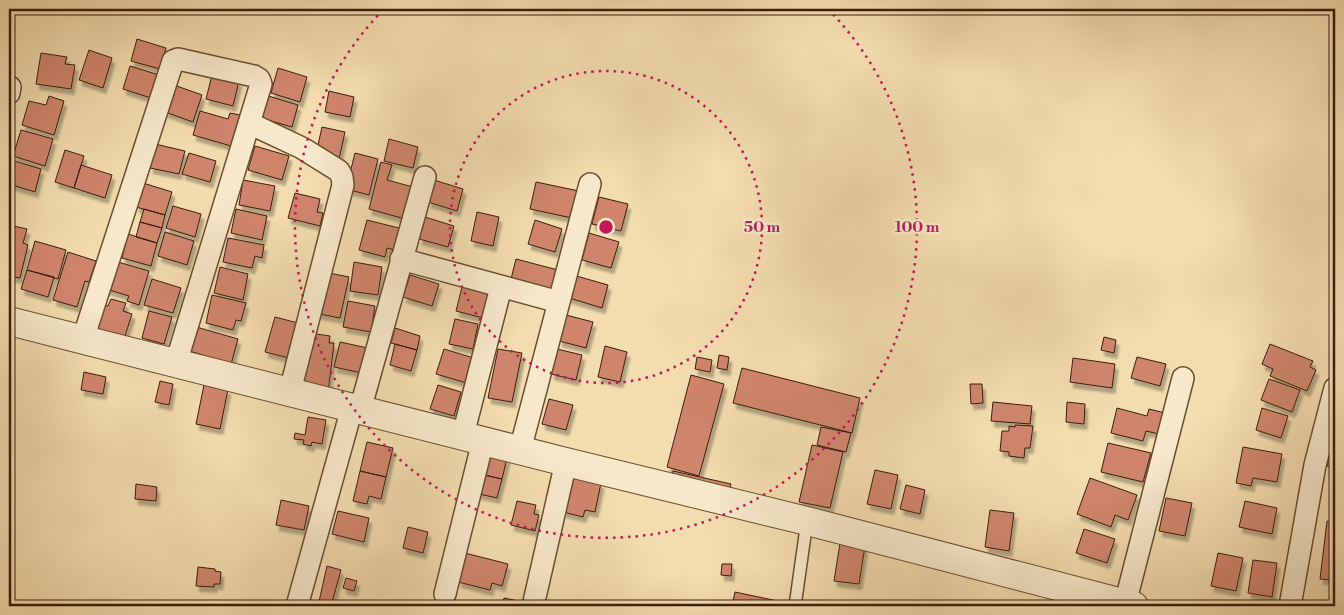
<svg xmlns="http://www.w3.org/2000/svg" width="1344" height="615" font-family="'Libre Bodoni',serif">
<style>
.building{fill:#cf856c;stroke:#3b1e0c;filter:url(#shadow)}
.lines{fill:none;stroke-linecap:round;stroke-linejoin:round}
.service-casing{stroke:#694e34;stroke-width:14}
.minor-casing{stroke:#694e34;stroke-width:24}
.tertiary-casing{stroke:#694e34;stroke-width:30}
.service{stroke:#f7e8ca;stroke-width:11}
.minor{stroke:#f7e8ca;stroke-width:21}
.tertiary{stroke:#f7e8ca;stroke-width:28}
.ring{fill:none;stroke:#c2185b;stroke-width:2.5;stroke-dasharray:2.5 5}
.centre{fill:#c2185b;stroke:#f7e8ca;stroke-width:2.5}
.ring-label{font-size:15px;text-anchor:middle;font-weight:bold;fill:#c2185b;stroke:#f7e8ca;stroke-width:4.5;stroke-linejoin:round;paint-order:stroke}
</style>
<defs>
<filter id="shadow"><feDropShadow dx="3" dy="5.5" stdDeviation="1" flood-color="#0004"/></filter>
</defs>
<rect width="100%" height="100%" fill="#f3dcae"/>
<filter id="stains"><feTurbulence type="fractalNoise" baseFrequency=".004" numOctaves="4"/><feColorMatrix values="0 0 0 0 .2 0 0 0 0 .09 0 0 0 0 .02 0 0 0 .5 -.17"/></filter>
<radialGradient id="worn" r=".72"><stop offset=".6" stop-color="#630" stop-opacity="0"/><stop offset="1" stop-color="#630" stop-opacity=".3"/></radialGradient>
<path class="building" d="M 137,39 L 166,48 L 160,69 L 131,61 Z
M 89,50 L 112,58 L 103,88 L 79,80 Z
M 41,53 L 67,57 L 65,64 L 75,65 L 71,89 L 36,84 Z
M 130,66 L 159,75 L 151,98 L 123,89 Z
M 278,68 L 307,77 L 300,102 L 271,93 Z
M 212,75 L 239,81 L 233,106 L 206,99 Z
M 174,85 L 202,95 L 193,122 L 165,112 Z
M 329,91 L 354,97 L 350,117 L 325,112 Z
M 262,94 L 298,105 L 292,127 L 264,119 L 254,120 Z
M 49,96 L 64,101 L 54,135 L 22,125 L 29,101 L 46,105 Z
M 200,111 L 228,119 L 230,113 L 240,115 L 231,146 L 193,135 Z
M 322,127 L 345,132 L 339,159 L 316,154 Z
M 21,130 L 53,139 L 45,166 L 13,156 Z
M 389,139 L 418,147 L 413,168 L 384,161 Z
M 155,144 L 185,151 L 179,174 L 150,168 Z
M 255,146 L 289,156 L 282,180 L 248,170 Z
M 65,150 L 84,156 L 74,188 L 55,182 Z
M 189,153 L 216,161 L 210,182 L 182,174 Z
M 355,153 L 378,159 L 369,195 L 346,189 Z
M 11,160 L 41,169 L 35,192 L 9,184 L 9,169 Z
M 381,162 L 392,165 L 387,180 L 413,187 L 405,219 L 369,209 Z
M 81,165 L 112,175 L 105,198 L 74,188 Z
M 243,180 L 275,186 L 270,211 L 239,205 Z
M 434,180 L 463,189 L 457,211 L 428,202 Z
M 536,182 L 579,191 L 572,218 L 530,209 Z
M 143,183 L 172,192 L 165,215 L 136,207 Z
M 295,193 L 320,199 L 317,212 L 323,213 L 320,226 L 288,218 Z
M 599,197 L 628,204 L 621,231 L 592,224 Z
M 173,206 L 201,214 L 195,237 L 166,228 Z
M 144,209 L 165,215 L 162,228 L 140,222 Z
M 236,209 L 267,216 L 262,240 L 231,233 Z
M 477,212 L 499,217 L 493,246 L 471,241 Z
M 425,217 L 454,226 L 448,247 L 419,239 Z
M 367,220 L 403,229 L 398,251 L 387,248 L 385,257 L 359,250 Z
M 535,220 L 562,229 L 555,252 L 528,244 Z
M 140,222 L 162,228 L 157,243 L 136,237 Z
M 9,225 L 27,229 L 23,243 L 28,245 L 20,278 L 9,276 Z
M 165,232 L 194,241 L 187,265 L 158,256 Z
M 589,233 L 619,242 L 611,268 L 582,260 Z
M 128,234 L 157,243 L 151,266 L 122,258 Z
M 228,238 L 264,245 L 262,258 L 255,256 L 252,268 L 223,262 Z
M 35,241 L 66,250 L 58,279 L 27,270 Z
M 68,252 L 96,261 L 89,282 L 85,281 L 77,307 L 53,300 Z
M 516,259 L 558,270 L 552,294 L 510,283 Z
M 111,260 L 149,271 L 139,305 L 127,301 L 129,296 L 103,288 Z
M 354,262 L 382,267 L 378,295 L 350,291 Z
M 220,267 L 248,274 L 243,300 L 214,293 Z
M 27,270 L 54,277 L 48,297 L 21,289 Z
M 324,272 L 349,277 L 340,318 L 315,313 Z
M 410,275 L 439,284 L 432,306 L 403,297 Z
M 573,275 L 608,285 L 602,308 L 566,297 Z
M 152,279 L 181,288 L 173,313 L 144,305 Z
M 462,287 L 494,295 L 487,319 L 456,311 Z
M 212,295 L 246,303 L 241,321 L 236,320 L 233,330 L 206,323 Z
M 111,299 L 126,303 L 123,311 L 132,314 L 124,339 L 92,329 L 100,304 L 108,306 Z
M 348,301 L 375,306 L 371,332 L 343,327 Z
M 149,311 L 172,317 L 164,344 L 142,338 Z
M 566,315 L 593,322 L 586,348 L 559,341 Z
M 275,317 L 298,323 L 289,358 L 265,352 Z
M 455,319 L 478,324 L 473,349 L 449,344 Z
M 193,326 L 238,339 L 230,368 L 218,364 L 219,360 L 186,350 Z
M 395,328 L 420,336 L 417,350 L 391,343 Z
M 310,333 L 330,336 L 329,343 L 334,343 L 328,393 L 303,390 Z
M 1104,337 L 1116,340 L 1114,353 L 1101,350 Z
M 340,342 L 368,348 L 362,373 L 334,367 Z
M 395,344 L 417,350 L 411,371 L 390,365 Z
M 1270,344 L 1313,361 L 1310,367 L 1316,370 L 1307,391 L 1270,376 L 1273,369 L 1262,364 Z
M 605,346 L 627,352 L 620,382 L 598,377 Z
M 444,349 L 477,359 L 470,384 L 436,374 Z
M 498,349 L 522,353 L 512,402 L 488,398 Z
M 557,349 L 582,355 L 576,380 L 551,374 Z
M 719,355 L 729,357 L 727,370 L 717,368 Z
M 697,357 L 712,360 L 710,372 L 695,369 Z
M 1137,357 L 1166,364 L 1160,386 L 1131,378 Z
M 1073,358 L 1115,364 L 1112,388 L 1070,382 Z
M 742,368 L 860,398 L 852,433 L 733,403 Z
M 84,372 L 106,377 L 103,394 L 81,390 Z
M 691,375 L 724,384 L 699,476 L 667,467 Z
M 1269,379 L 1300,390 L 1292,412 L 1261,400 Z
M 160,381 L 173,384 L 169,405 L 155,402 Z
M 970,384 L 982,384 L 983,403 L 971,404 Z
M 204,385 L 228,389 L 220,429 L 196,424 Z
M 438,385 L 461,392 L 454,416 L 430,409 Z
M 549,399 L 573,405 L 566,430 L 542,424 Z
M 993,402 L 1032,406 L 1030,424 L 991,421 Z
M 1067,402 L 1085,404 L 1084,424 L 1066,422 Z
M 1117,408 L 1147,416 L 1149,409 L 1165,413 L 1159,434 L 1146,431 L 1143,441 L 1111,433 Z
M 1262,408 L 1288,416 L 1281,438 L 1256,430 Z
M 308,417 L 326,420 L 322,444 L 312,442 L 311,446 L 303,444 L 304,440 L 294,439 L 295,433 L 305,435 Z
M 1015,425 L 1033,426 L 1030,448 L 1025,448 L 1024,458 L 1009,456 L 1009,452 L 1000,451 L 1002,431 L 1009,431 L 1009,426 L 1015,427 Z
M 821,427 L 851,433 L 846,452 L 817,445 Z
M 367,442 L 393,448 L 386,477 L 360,471 Z
M 1332,442 L 1335,443 L 1335,468 L 1327,466 Z
M 1108,443 L 1151,453 L 1143,482 L 1101,472 Z
M 812,445 L 843,452 L 830,508 L 799,502 Z
M 1243,447 L 1282,454 L 1277,482 L 1253,478 L 1251,486 L 1236,483 Z
M 485,453 L 507,458 L 502,479 L 480,474 Z
M 875,470 L 898,475 L 891,509 L 867,504 Z
M 360,471 L 386,477 L 381,499 L 369,496 L 367,504 L 353,501 Z
M 673,471 L 731,484 L 729,492 L 671,479 Z
M 480,474 L 502,479 L 497,498 L 475,493 Z
M 570,477 L 601,483 L 595,512 L 585,510 L 583,517 L 563,512 Z
M 1335,477 L 1335,497 L 1332,497 Z
M 1090,478 L 1137,495 L 1128,520 L 1115,515 L 1111,527 L 1077,514 Z
M 136,484 L 157,487 L 156,501 L 135,499 Z
M 906,485 L 925,490 L 920,514 L 900,509 Z
M 1166,498 L 1192,503 L 1185,536 L 1159,531 Z
M 281,500 L 309,506 L 304,530 L 276,525 Z
M 517,501 L 536,505 L 534,514 L 539,515 L 535,531 L 511,525 Z
M 1245,501 L 1277,508 L 1272,534 L 1239,527 Z
M 990,510 L 1014,513 L 1009,551 L 985,547 Z
M 338,511 L 369,518 L 364,542 L 332,534 Z
M 1327,521 L 1335,522 L 1335,580 L 1320,579 Z
M 408,527 L 428,532 L 423,553 L 403,548 Z
M 1084,529 L 1115,539 L 1107,563 L 1076,553 Z
M 840,543 L 865,546 L 859,584 L 834,581 Z
M 465,553 L 508,564 L 502,586 L 492,583 L 490,590 L 458,582 Z
M 1218,553 L 1243,558 L 1236,591 L 1211,586 Z
M 1253,560 L 1277,563 L 1272,597 L 1248,593 Z
M 722,564 L 732,564 L 731,576 L 721,575 Z
M 327,566 L 341,570 L 331,606 L 318,606 Z
M 198,567 L 215,569 L 215,571 L 221,572 L 220,584 L 214,584 L 214,587 L 196,586 Z
M 346,578 L 357,581 L 354,591 L 343,588 Z
M 735,592 L 787,603 L 786,606 L 732,606 Z
M 504,598 L 523,602 L 522,606 L 502,606 Z"/>
<g class="lines">
<g class="service-casing">
<path id="service" d="M 795,606 L 807,521"/>
</g>
<g class="minor-casing">
<path id="minor" d="M 9,93 L 10,87
M 249,123 L 302,148 L 339,171 L 342,177 L 343,185 L 290,391
M 401,259 L 559,302
M 83,339 L 173,61 L 178,59 L 254,76 L 259,79 L 261,84 L 176,363
M 360,410 L 425,177
M 463,435 L 501,287
M 520,450 L 590,184
M 445,594 L 483,441
M 1125,604 L 1183,378
M 297,606 L 352,408
M 533,606 L 566,462
M 1290,606 L 1315,465 L 1335,388"/>
</g>
<g class="tertiary-casing">
<path id="tertiary" d="M 9,321 L 566,462 L 807,521 L 1134,606"/>
</g>
<use href="#service" class="service"/>
<use href="#minor" class="minor"/>
<use href="#tertiary" class="tertiary"/>
</g>
<g class="ring">
<circle cx="606" cy="227" r="156"/>
<path d="M828 9A311 311 0 1 1 384 9"/>
</g>
<circle cx="606" cy="227" r="8" class="centre"/>
<g class="ring-label">
<text x="762" y="232">50 m</text>
<text x="917" y="232">100 m</text>
</g>
<rect width="1344" height="615" fill="none" stroke="#f3dcae" stroke-width="30"/>
<rect x="10" y="10" width="1324" height="595" fill="none" stroke="#3b1e0c" stroke-width="2.5"/>
<rect x="15" y="15" width="1314" height="585" fill="none" stroke="#3b1e0c"/>
<rect width="100%" height="100%" filter="url(#stains)"/>
<rect width="100%" height="100%" fill="url(#worn)"/>
</svg>
